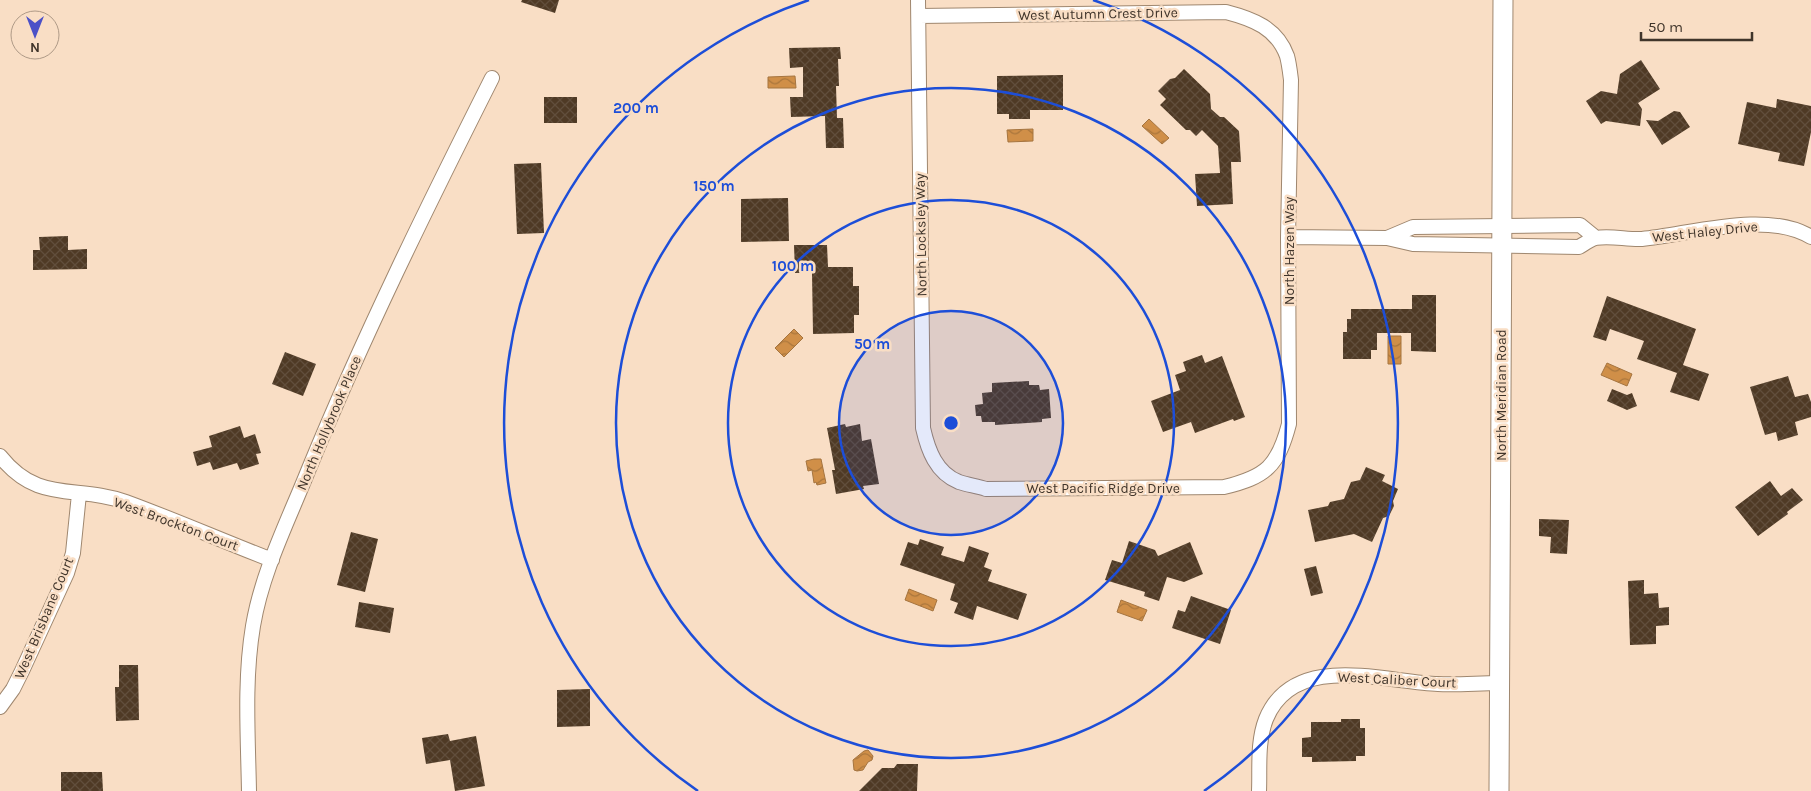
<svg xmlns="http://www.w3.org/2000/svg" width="1811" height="791" font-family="Karla,sans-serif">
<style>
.water{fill:url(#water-waves);stroke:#a5743f}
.building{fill:url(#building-cross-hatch)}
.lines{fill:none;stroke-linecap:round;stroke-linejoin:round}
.street-casing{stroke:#9f876f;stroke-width:16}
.secondary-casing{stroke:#9f876f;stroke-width:21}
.street{stroke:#fff;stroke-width:14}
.secondary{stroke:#fff;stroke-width:19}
.ring{fill:none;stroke:#1d4ed8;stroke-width:2.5}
.labels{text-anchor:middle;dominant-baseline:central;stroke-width:5;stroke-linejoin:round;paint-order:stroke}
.street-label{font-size:14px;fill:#40352b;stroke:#f9dec5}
.centre{fill:#1d4ed8;stroke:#f9dec5;stroke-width:2.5}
.ring-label{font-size:15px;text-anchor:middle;font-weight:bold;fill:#1d4ed8;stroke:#f9dec5;stroke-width:5;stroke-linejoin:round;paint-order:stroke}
</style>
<defs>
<pattern id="water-waves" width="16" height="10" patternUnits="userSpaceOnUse" patternTransform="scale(1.25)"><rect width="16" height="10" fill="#d08f48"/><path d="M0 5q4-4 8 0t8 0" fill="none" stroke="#aa763c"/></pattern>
<pattern id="building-cross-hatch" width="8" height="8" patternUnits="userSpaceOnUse" patternTransform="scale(1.25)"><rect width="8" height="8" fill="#4f3a25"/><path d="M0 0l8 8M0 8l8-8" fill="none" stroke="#614e3c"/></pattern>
</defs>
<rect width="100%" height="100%" fill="#f9dec5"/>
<path class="water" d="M 795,76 L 796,88 L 768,88 L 768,77 Z
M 1149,119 L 1169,138 L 1162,144 L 1142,126 Z
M 1033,129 L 1033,141 L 1008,142 L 1007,130 Z
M 794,329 L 803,338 L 784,357 L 775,348 Z
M 1388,336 L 1401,336 L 1401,364 L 1388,364 Z
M 1607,363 L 1632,374 L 1627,386 L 1601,375 Z
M 814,459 L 821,459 L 826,483 L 817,485 L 816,482 L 814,483 L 812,470 L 808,471 L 806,461 Z
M 909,589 L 937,600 L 933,611 L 905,600 Z
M 1121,600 L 1147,610 L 1142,621 L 1117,612 Z
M 868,750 L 873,756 L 872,760 L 868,762 L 863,770 L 857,771 L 854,770 L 853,760 L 864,751 Z"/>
<path class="building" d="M 522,0 L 559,0 L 555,13 L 521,2 Z
M 840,47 L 841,59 L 838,59 L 839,86 L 836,86 L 837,118 L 843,118 L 844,148 L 826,148 L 825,116 L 791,117 L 790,97 L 803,97 L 803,67 L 790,68 L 789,48 Z
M 1641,60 L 1660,89 L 1638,103 L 1642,109 L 1640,126 L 1606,121 L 1601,124 L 1586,101 L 1601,91 L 1617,94 L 1620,74 Z
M 1184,69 L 1210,94 L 1211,109 L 1220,117 L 1224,117 L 1239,131 L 1241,162 L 1231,162 L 1233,204 L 1197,206 L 1195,174 L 1220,173 L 1218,146 L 1202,130 L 1196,136 L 1190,130 L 1186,130 L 1160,105 L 1166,99 L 1158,91 L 1170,79 L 1175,78 Z
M 1063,75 L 1063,110 L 1030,110 L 1030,119 L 1009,119 L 1009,114 L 997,114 L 997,76 Z
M 544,97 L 577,97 L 577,123 L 544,123 Z
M 1777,99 L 1811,106 L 1811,132 L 1804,166 L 1778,161 L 1780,153 L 1738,144 L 1747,102 L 1776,108 Z
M 1674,111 L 1680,112 L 1690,127 L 1662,145 L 1646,120 L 1658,121 Z
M 541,163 L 544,233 L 517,234 L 514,164 Z
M 788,198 L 789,241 L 741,242 L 741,199 Z
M 68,236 L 68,250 L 87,249 L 87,269 L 33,270 L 33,250 L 40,250 L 39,237 Z
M 794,245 L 827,245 L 828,267 L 853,267 L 853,286 L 859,286 L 859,315 L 854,315 L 854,333 L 813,334 L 812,273 L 795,273 Z
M 1412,295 L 1436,295 L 1436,352 L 1411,351 L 1411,333 L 1377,333 L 1377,350 L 1371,350 L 1371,359 L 1343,359 L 1343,332 L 1347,332 L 1347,319 L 1351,319 L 1351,309 L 1412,309 Z
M 1607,296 L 1696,329 L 1683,365 L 1709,374 L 1699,401 L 1670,392 L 1677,373 L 1637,359 L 1644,341 L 1610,329 L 1606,341 L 1593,337 Z
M 285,352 L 316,364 L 303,396 L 272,384 Z
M 1202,355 L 1205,363 L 1222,356 L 1245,417 L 1234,421 L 1233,419 L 1195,433 L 1191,422 L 1163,432 L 1151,401 L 1180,390 L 1175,375 L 1186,371 L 1183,362 Z
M 1788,376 L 1795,397 L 1808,394 L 1811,402 L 1811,417 L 1795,422 L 1798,435 L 1778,441 L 1776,432 L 1765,435 L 1750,387 Z
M 1029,381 L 1029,385 L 1039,385 L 1040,390 L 1049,389 L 1051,418 L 1042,419 L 1042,422 L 995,425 L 995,422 L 982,422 L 981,416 L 976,416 L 975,405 L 983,404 L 982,393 L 992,392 L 992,383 Z
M 1612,389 L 1627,395 L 1632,393 L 1637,406 L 1627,410 L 1607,401 Z
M 845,424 L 846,427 L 860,424 L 862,441 L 871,439 L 879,484 L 863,486 L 864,489 L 836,494 L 832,470 L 835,470 L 827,428 Z
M 240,426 L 244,438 L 255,434 L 261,453 L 256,454 L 259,464 L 240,470 L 237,463 L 213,470 L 210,462 L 197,466 L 193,452 L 212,447 L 209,436 Z
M 1366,467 L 1385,475 L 1382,481 L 1398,489 L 1393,501 L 1394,506 L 1389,516 L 1383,518 L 1372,542 L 1354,534 L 1315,542 L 1308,510 L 1328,506 L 1330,502 L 1344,499 L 1351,482 L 1360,480 Z
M 1770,481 L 1781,496 L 1792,488 L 1803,500 L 1787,512 L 1788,514 L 1758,536 L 1735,507 Z
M 1539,519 L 1569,520 L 1567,554 L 1550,553 L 1551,537 L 1539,536 Z
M 351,532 L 378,539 L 365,592 L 337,585 Z
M 920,539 L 944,547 L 941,555 L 964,562 L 969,546 L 989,553 L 984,567 L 992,570 L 988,581 L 1027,594 L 1018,620 L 977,606 L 973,620 L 954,613 L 958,603 L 950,600 L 955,584 L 900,565 L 908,542 L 918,545 Z
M 1129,541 L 1155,550 L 1158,556 L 1190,542 L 1203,574 L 1184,582 L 1167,577 L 1159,601 L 1144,596 L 1145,592 L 1105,580 L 1112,560 L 1122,563 Z
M 1316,566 L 1323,593 L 1311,596 L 1304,569 Z
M 1644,580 L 1644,594 L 1658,593 L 1659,608 L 1669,607 L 1669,625 L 1656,626 L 1656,644 L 1630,645 L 1628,581 Z
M 1191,596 L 1231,610 L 1220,644 L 1172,628 L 1178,610 L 1185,612 Z
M 359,602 L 394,608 L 390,633 L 355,627 Z
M 119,665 L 138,665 L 139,720 L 116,721 L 115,687 L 119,687 Z
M 590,689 L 590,726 L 557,727 L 557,690 Z
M 1341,719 L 1360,719 L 1360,728 L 1365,728 L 1365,756 L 1356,756 L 1356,761 L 1312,762 L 1312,757 L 1302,757 L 1302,738 L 1311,737 L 1311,722 L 1341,722 Z
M 448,734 L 450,741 L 476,736 L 485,786 L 455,791 L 450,760 L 426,764 L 422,738 Z
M 897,764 L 918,764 L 917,791 L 859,791 L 882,768 L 894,768 Z
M 61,772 L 102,772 L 103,791 L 61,791 Z"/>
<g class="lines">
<g class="street-casing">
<path id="street" d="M 918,0 L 923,428 C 928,450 936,473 959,482 C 968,485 977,486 986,489 L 1224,487 C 1266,477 1278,466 1289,424 L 1288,237 L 1291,80 C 1290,72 1289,63 1287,56 C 1277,28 1253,19 1226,12 L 919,16
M 1288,237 L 1387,238
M 1596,238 L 1580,225 L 1413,227 L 1387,238 L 1413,244 L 1579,247 C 1584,244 1591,239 1596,238 C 1610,235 1628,240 1642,239 C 1692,234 1766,210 1811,237
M 0,456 C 39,505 76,484 126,502 C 175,520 223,541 272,560
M 0,707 L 13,689 L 22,671 L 67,573 L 73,553 L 79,494
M 249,791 C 248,736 244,680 253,626 C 262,572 288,521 308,471 C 363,337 427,207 492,78
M 1259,791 C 1260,768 1257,742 1266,719 C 1294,651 1384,682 1438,684 C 1458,685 1479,683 1499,683"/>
</g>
<g class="secondary-casing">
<path id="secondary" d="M 1499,791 L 1503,0"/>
</g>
<use href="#street" class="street"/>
<use href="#secondary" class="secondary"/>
</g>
<circle cx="951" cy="423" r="112" fill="#1d4ed8" fill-opacity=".12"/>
<g class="ring">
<circle cx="951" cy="423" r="112"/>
<circle cx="951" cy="423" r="223"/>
<circle cx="951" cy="423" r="335"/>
<path d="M698 791A446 446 0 0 1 809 0M1093 0A446 446 0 0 1 1204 791"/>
</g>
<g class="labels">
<g class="street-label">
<text transform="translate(1098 14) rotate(-1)">West Autumn Crest Drive</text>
<text transform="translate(1705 232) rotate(-6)">West Haley Drive</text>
<text transform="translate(921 235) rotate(-91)">North Locksley Way</text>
<text transform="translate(1289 251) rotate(-90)">North Hazen Way</text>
<text transform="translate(1501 395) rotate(-90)">North Meridian Road</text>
<text transform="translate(329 423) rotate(-67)">North Hollybrook Place</text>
<text x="1103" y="488">West Pacific Ridge Drive</text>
<text transform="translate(176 524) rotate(20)">West Brockton Court</text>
<text transform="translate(44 618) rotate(-67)">West Brisbane Court</text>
<text transform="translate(1397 680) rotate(3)">West Caliber Court</text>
</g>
</g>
<circle cx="951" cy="423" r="8" class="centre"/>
<g class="ring-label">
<text x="636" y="113">200 m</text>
<text x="714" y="191">150 m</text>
<text x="793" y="271">100 m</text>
<text x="872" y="349">50 m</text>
</g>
<g transform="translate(35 35) rotate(180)"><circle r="24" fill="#f9dec5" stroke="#af9a87"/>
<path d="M0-4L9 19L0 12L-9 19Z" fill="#4c51c7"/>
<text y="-8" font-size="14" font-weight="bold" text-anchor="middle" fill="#40352b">N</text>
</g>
<path d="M1641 32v8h111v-8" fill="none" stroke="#40352b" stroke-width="2.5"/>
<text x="1648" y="32" font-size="15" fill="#40352b" stroke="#f9dec5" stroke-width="4" paint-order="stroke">50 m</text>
</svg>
